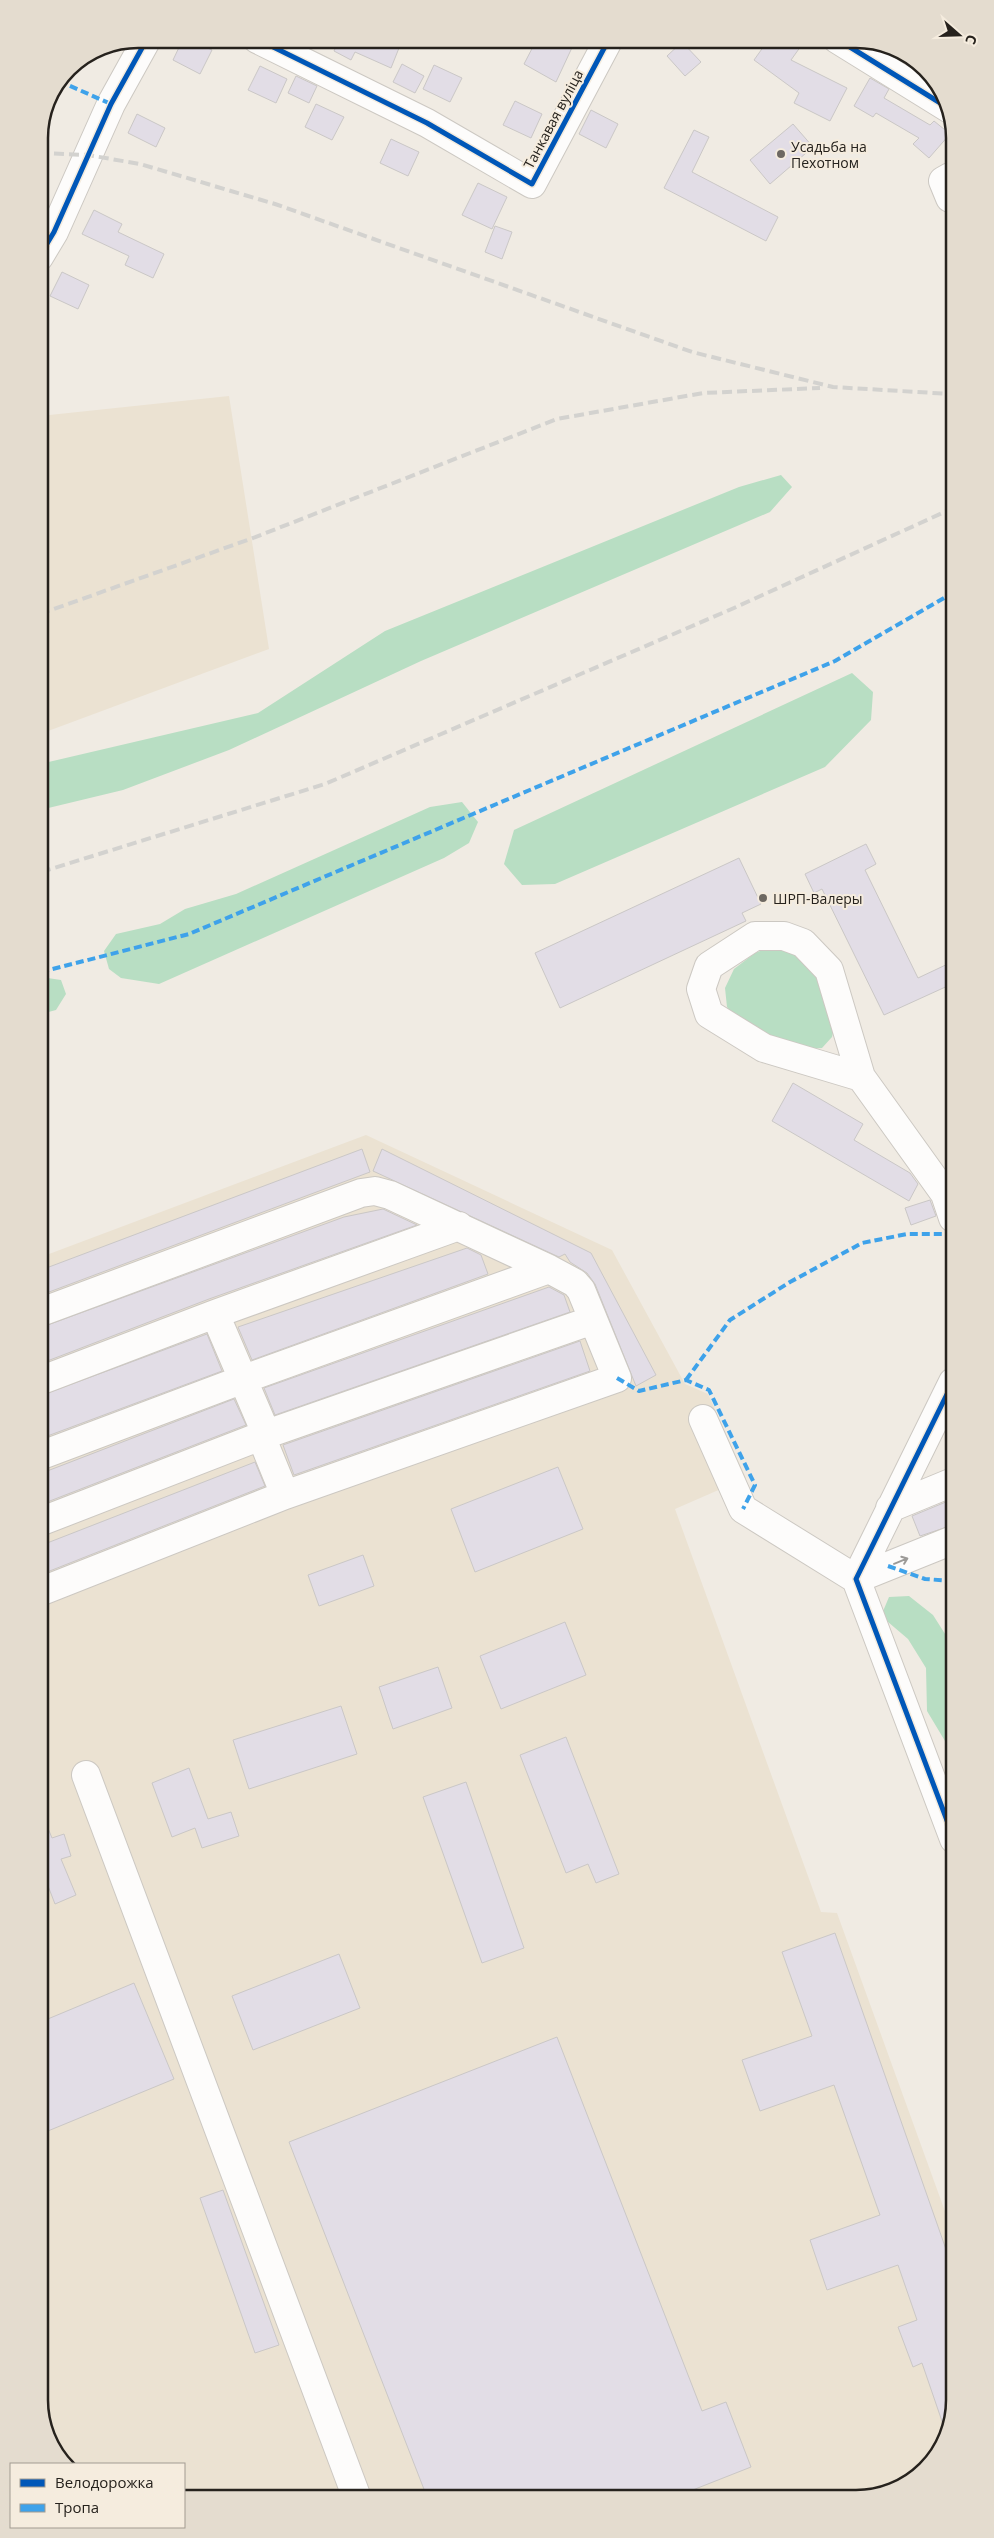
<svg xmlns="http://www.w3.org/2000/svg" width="994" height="2538" font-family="'Open Sans',sans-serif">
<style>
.built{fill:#ebe2d2}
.green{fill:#b8dec3}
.building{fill:#e2dde6;stroke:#cac7c6}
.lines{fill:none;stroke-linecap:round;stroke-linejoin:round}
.minor-casing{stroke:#ccc8c2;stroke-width:30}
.minor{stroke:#fdfcfb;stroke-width:28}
.rail{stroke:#d3d2cf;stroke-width:4;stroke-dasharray:10 5;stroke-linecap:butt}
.quiet{stroke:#3ea2ea;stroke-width:4;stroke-dasharray:8 4;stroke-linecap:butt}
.cycleway-casing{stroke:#f5ecde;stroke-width:8}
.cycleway{stroke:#0057b8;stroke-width:5}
.oneway{stroke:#9c9a97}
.poi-dot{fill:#6d6862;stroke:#f5ecde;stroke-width:2}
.labels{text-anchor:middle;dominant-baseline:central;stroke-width:4;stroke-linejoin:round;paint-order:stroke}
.street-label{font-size:14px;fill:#26221d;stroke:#f5ecde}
.poi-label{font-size:14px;fill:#26221d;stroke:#f5ecde;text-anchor:start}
.rim{fill:none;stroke:#26221d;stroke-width:2.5}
</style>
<rect width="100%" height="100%" fill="#f0ebe3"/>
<path class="built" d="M 229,396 L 269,649 L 40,734 L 40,416 Z
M 366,1135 L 612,1250 L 685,1384 L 708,1394 L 746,1478 L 675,1509 L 821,1912 L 837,1913 L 955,2239 L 955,2401 L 935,2460 L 888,2494 L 184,2499 L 184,2464 L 67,2464 L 44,2432 L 41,1257 Z"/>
<path class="green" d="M 781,475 L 792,487 L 770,512 L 421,661 L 229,750 L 123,790 L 40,810 L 40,764 L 258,713 L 385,631 L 739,487 Z
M 852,673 L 873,692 L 871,720 L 825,767 L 555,884 L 522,885 L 504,864 L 514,830 Z
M 462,802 L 478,822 L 469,843 L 444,858 L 159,984 L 121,978 L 109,969 L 104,951 L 116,934 L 160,924 L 185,909 L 236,894 L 430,807 Z
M 773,946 L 791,949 L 822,980 L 836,1020 L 832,1037 L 822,1048 L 794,1050 L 737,1021 L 727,1007 L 725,988 L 734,969 L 755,953 Z
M 41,977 L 61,980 L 66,994 L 56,1010 L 41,1014 Z
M 909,1596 L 933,1615 L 954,1648 L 954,1756 L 927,1711 L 926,1668 L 908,1639 L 881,1616 L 889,1597 Z"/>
<path class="building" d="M 183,39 L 189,39 L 212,50 L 200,74 L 173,60 Z
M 325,39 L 392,39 L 401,43 L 391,68 L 355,52 L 351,60 L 334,51 L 337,44 Z
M 537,39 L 576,39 L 556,82 L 524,64 Z
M 769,39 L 791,39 L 801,46 L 791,60 L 847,88 L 830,121 L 794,103 L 799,93 L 754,60 Z
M 682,42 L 701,62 L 685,76 L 667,56 Z
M 402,64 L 424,76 L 415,93 L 393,82 Z
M 434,65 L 462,78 L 450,102 L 423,89 Z
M 260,66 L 287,79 L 276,103 L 248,90 Z
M 296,76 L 317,86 L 309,103 L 288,93 Z
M 870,78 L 889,89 L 884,98 L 930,125 L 934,121 L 950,134 L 929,158 L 913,144 L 919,138 L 876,113 L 873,117 L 854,106 Z
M 515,101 L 542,114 L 531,138 L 503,125 Z
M 316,104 L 344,117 L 332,140 L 305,127 Z
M 591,110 L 618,124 L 606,148 L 579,134 Z
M 137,114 L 165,128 L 156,147 L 128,133 Z
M 793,124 L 813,147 L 770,184 L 750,160 Z
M 694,130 L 709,137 L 692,172 L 778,217 L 766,241 L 664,188 Z
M 391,139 L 419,152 L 408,176 L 380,163 Z
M 478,183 L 507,197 L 492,229 L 462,215 Z
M 94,210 L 122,224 L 118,232 L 164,254 L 153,278 L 125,265 L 129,256 L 82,234 Z
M 495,226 L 512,232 L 502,259 L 485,252 Z
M 62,272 L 89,285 L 78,309 L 50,296 Z
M 866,844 L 876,864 L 865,870 L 918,978 L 952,962 L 952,984 L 884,1015 L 822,889 L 814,893 L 805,874 Z
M 739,858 L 761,904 L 742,913 L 746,921 L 560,1008 L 535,953 Z
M 793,1083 L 863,1124 L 854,1140 L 910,1173 L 918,1184 L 909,1201 L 772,1121 Z
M 362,1149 L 370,1172 L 41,1295 L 41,1270 Z
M 382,1149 L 591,1253 L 656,1375 L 636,1386 L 595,1284 L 587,1273 L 570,1262 L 565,1254 L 559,1257 L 373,1171 Z
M 930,1200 L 936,1216 L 911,1225 L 905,1208 Z
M 383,1209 L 417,1225 L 209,1299 L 42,1363 L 42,1327 L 344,1217 Z
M 467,1248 L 481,1255 L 488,1274 L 252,1360 L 238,1327 Z
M 549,1287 L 564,1295 L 570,1312 L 275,1415 L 264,1388 Z
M 207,1334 L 222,1371 L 42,1438 L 42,1395 Z
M 580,1341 L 590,1371 L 294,1475 L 283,1445 Z
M 234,1399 L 246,1425 L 42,1504 L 42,1473 Z
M 255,1462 L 265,1486 L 42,1574 L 42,1545 Z
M 558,1467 L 583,1529 L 475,1572 L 451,1509 Z
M 953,1499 L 953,1525 L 920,1536 L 912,1516 Z
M 363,1555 L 374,1586 L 319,1606 L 308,1575 Z
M 565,1622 L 586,1675 L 501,1709 L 480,1656 Z
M 438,1667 L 452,1708 L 393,1729 L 379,1687 Z
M 341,1706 L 357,1754 L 249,1789 L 233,1740 Z
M 566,1737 L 619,1874 L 596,1883 L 588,1864 L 566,1873 L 520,1755 Z
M 189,1768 L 208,1819 L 231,1812 L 239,1836 L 202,1848 L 195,1828 L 172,1837 L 152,1783 Z
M 466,1782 L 524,1948 L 482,1963 L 423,1797 Z
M 43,1816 L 52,1838 L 64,1834 L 71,1856 L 61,1859 L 76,1895 L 55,1904 L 43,1873 Z
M 835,1933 L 955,2275 L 955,2401 L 945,2430 L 922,2363 L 913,2367 L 898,2327 L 917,2320 L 898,2265 L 827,2290 L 810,2240 L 880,2215 L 834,2085 L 760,2111 L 742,2060 L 812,2036 L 782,1952 Z
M 339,1954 L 360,2008 L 253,2050 L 232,1996 Z
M 134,1983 L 174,2079 L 43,2133 L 43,2021 Z
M 557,2037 L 702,2411 L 726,2402 L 751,2467 L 680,2495 L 427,2497 L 289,2142 Z
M 223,2190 L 279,2345 L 255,2353 L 200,2198 Z"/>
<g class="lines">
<g class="minor-casing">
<path id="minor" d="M 257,39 L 427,123 L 532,184 L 609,39
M 837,39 L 950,109
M 950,177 L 943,181 L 950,198
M 39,257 L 54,232 L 111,104 L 147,39
M 861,1077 L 764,1048 L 709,1014 L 701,989 L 709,966 L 755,936 L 784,936 L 803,943 L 829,970 L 861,1077 L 945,1194 L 953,1218
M 41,1312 L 361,1193 L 375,1191 L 390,1195 L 549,1269
M 215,1314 L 262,1424 L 261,1436 L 285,1495
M 42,1380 L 215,1314 L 459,1226
M 953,1382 L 856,1579 L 954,1839
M 703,1419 L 743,1509 L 856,1579 L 953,1540
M 42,1455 L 244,1379 L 549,1269 L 575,1283 L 581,1290 L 617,1378 L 285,1495 L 42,1591
M 890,1508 L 953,1482
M 42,1521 L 261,1436 L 593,1320
M 86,1775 L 357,2498"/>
</g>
<use href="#minor" class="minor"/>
<path class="rail" d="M 39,153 L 88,155 L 140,164 L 275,204 L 692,352 L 833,387 L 951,394
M 40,614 L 253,538 L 557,419 L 703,393 L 820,388
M 41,872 L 325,784 L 734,608 L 951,509"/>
<path class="quiet" d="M 59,81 L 111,104
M 41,972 L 189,934 L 835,661 L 951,594
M 617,1378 L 639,1391 L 686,1380 L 709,1390 L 755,1485 L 743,1509
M 686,1380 L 730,1320 L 790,1282 L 862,1243 L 907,1234 L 953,1234
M 888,1566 L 925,1579 L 953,1581"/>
<g class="cycleway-casing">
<path id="cycleway" d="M 257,39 L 427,123 L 532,184 L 609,39
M 837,39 L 950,109
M 39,257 L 54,232 L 111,104 L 147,39
M 953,1382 L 856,1579 L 954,1839"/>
</g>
<use href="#cycleway" class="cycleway"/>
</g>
<defs><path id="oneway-shaft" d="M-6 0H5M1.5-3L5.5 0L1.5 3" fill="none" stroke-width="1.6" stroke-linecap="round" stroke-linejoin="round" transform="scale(1.25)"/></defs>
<use class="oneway" href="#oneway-shaft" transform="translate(901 1561) rotate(-22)"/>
<g class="poi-dot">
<circle cx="781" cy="154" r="5"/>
<circle cx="763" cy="898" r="5"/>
</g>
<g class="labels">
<g class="street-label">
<text transform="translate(553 119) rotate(-62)">Танкавая вуліца</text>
</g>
<g class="poi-label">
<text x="791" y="146">Усадьба на<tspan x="791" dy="16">Пехотном</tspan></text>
<text x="773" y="898">ШРП-Валеры</text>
</g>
</g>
<path d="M0 0H994V2538H0ZM138 48H856A90 90 0 0 1 946 138V2400A90 90 0 0 1 856 2490H138A90 90 0 0 1 48 2400V138A90 90 0 0 1 138 48Z" fill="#e4dccf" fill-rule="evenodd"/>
<path class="rim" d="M138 48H856A90 90 0 0 1 946 138V2400A90 90 0 0 1 856 2490H138A90 90 0 0 1 48 2400V138A90 90 0 0 1 138 48Z"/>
<rect x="10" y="2463" width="175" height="65" fill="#f5ecde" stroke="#a29b91"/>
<rect x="20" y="2479" width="25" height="8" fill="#0057b8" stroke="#a29b91"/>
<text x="55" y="2488" font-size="15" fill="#26221d">Велодорожка</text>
<rect x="20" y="2504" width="25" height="8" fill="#3ea2ea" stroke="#a29b91"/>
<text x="55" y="2513" font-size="15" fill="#26221d">Тропа</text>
<g transform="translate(959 35) rotate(110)" stroke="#f5ecde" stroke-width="4" paint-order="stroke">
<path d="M0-4L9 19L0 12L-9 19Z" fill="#26221d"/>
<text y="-8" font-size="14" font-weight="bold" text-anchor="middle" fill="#26221d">С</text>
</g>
</svg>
